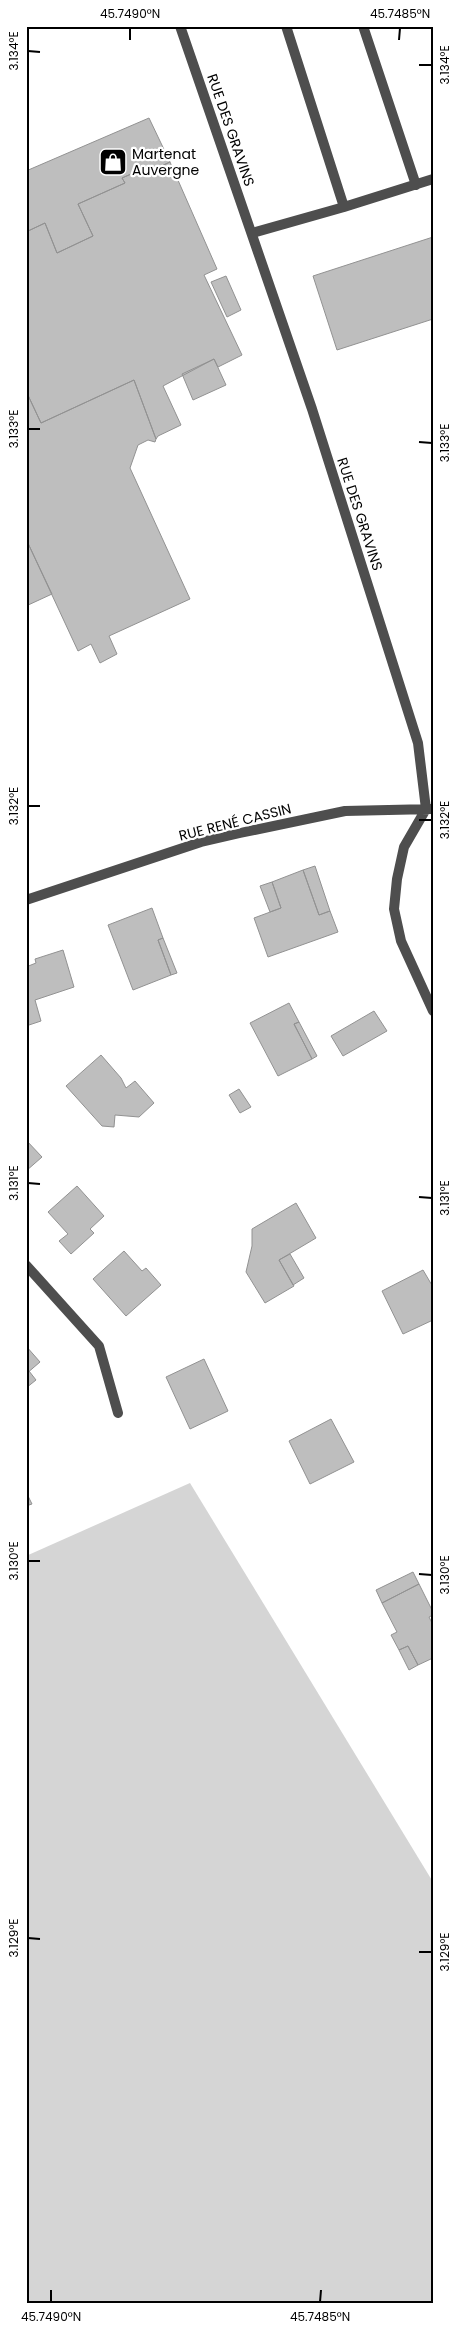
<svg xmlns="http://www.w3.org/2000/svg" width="459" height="2330" font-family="Poppins,sans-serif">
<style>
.green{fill:#d5d5d5}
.building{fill:#bebebe;stroke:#929292}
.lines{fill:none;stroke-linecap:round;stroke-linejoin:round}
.lane{stroke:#4e4e4e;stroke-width:10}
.street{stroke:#4e4e4e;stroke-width:10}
.ticks{fill:none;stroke:#000;stroke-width:2}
.labels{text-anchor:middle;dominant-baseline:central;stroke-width:4.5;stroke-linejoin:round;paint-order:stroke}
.street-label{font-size:14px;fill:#000;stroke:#fff}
.poi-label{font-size:14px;fill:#000;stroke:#fff;text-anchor:start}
.neatline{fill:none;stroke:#000;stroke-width:2}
.ticks-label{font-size:12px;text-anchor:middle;fill:#000}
</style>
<rect width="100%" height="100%" fill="#fff"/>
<path class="green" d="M 190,1483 L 433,1882 L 433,2304 L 26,2304 L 26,1556 Z"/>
<path class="building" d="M 149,118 L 170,162 L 140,176 L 138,171 L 122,178 L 125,183 L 78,204 L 93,236 L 57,253 L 45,223 L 28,231 L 26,226 L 26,171 Z
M 170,162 L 217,269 L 204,275 L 242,355 L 218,367 L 214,359 L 163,386 L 181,425 L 158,436 L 156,439 L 134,380 L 41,423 L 26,391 L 26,232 L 45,223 L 57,253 L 93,236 L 78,204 L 125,183 L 122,178 L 138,171 L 140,176 Z
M 433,237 L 433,319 L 337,350 L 313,276 Z
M 226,276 L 241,310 L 227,317 L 211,282 Z
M 214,359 L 226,385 L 193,400 L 182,374 Z
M 134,380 L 156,439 L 155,442 L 148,440 L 138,445 L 130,468 L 190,599 L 109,636 L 117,654 L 100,663 L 91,644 L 78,651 L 26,539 L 26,391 L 41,423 Z
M 26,539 L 52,594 L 26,606 Z
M 315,866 L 330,911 L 319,915 L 303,870 Z
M 303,870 L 319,915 L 330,911 L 338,932 L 268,957 L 254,918 L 281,908 L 272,882 Z
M 272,882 L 281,908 L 270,912 L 260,886 Z
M 152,908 L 163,938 L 158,940 L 171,975 L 133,990 L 108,925 Z
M 163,938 L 177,973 L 171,975 L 158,940 Z
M 63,950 L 74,987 L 35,1000 L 41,1021 L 26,1026 L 26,967 L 36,963 L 35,959 Z
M 289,1003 L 299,1022 L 294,1024 L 312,1059 L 278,1076 L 250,1023 Z
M 374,1011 L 387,1031 L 343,1056 L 331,1036 Z
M 299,1022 L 317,1056 L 312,1059 L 294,1024 Z
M 101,1055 L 121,1078 L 126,1088 L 135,1081 L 154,1103 L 139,1117 L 115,1115 L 114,1127 L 102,1126 L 66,1086 Z
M 239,1089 L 251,1107 L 240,1113 L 229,1095 Z
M 26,1140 L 42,1157 L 26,1171 Z
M 77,1186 L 104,1216 L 90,1229 L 94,1233 L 71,1254 L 59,1241 L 68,1234 L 48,1212 Z
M 296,1203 L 316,1238 L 279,1260 L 294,1286 L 265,1303 L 246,1272 L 252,1246 L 252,1229 Z
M 124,1251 L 142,1271 L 146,1268 L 161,1285 L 126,1316 L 93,1279 Z
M 290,1254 L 304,1278 L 293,1285 L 279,1260 Z
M 423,1270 L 433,1287 L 433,1320 L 403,1334 L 382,1291 Z
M 26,1346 L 40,1362 L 26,1374 Z
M 204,1359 L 228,1411 L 190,1429 L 166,1377 Z
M 29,1371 L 36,1380 L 26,1388 L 26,1374 Z
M 331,1419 L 354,1462 L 310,1484 L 289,1441 Z
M 26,1492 L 32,1504 L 26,1506 Z
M 413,1572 L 419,1584 L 382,1603 L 376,1590 Z
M 419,1584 L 433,1612 L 433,1615 L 429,1617 L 433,1625 L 433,1658 L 418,1665 L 408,1646 L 399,1650 L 391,1635 L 397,1632 L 382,1603 Z
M 408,1646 L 418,1665 L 409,1670 L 399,1650 Z"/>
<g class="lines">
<path class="lane" d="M 286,26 L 344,207
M 363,26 L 416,185
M 252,233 L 344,207 L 433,179"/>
<path class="street" d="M 180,26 L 312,409 L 418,743 L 426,809 L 404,847 L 397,879 L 394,909 L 401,941 L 433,1011
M 26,900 L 201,842 L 240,833 L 345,811 L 432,809
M 26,1265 L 99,1346 L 118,1413"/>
</g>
<path class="ticks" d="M 130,40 L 130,28M 399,40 L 400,28M 28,51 L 40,52M 419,65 L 432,65M 28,429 L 40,429M 419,442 L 432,443M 28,806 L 40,806M 419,820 L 432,820M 28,1183 L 40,1184M 419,1197 L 432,1198M 28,1561 L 40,1561M 419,1574 L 432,1575M 28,1938 L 40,1939M 419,1952 L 432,1952M 51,2302 L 51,2290M 320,2302 L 321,2290"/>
<defs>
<g id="shop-square" transform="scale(1.4375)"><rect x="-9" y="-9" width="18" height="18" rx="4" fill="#000" stroke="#fff"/><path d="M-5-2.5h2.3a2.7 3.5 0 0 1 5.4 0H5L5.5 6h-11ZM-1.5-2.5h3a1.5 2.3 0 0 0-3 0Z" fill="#fff"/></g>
</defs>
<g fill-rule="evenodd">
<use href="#shop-square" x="113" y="162"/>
</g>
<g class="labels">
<g class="street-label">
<text transform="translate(231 130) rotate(71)">RUE DES GRAVINS</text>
<text transform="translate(360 514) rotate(72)">RUE DES GRAVINS</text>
<text transform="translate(235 822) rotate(-14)">RUE RENÉ CASSIN</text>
</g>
<g class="poi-label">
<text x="132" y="154">Martenat<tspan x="132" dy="16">Auvergne</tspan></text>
</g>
</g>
<rect width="459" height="2330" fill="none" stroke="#ffffff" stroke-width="55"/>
<rect x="28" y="28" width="404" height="2274" class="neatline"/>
<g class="ticks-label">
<text x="130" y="18">45.7490°N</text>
<text x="400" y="18">45.7485°N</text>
<text transform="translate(14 51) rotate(-90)" y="4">3.134°E</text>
<text transform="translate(445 65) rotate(-90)" y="4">3.134°E</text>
<text transform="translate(14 429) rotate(-90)" y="4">3.133°E</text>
<text transform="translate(445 443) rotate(-90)" y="4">3.133°E</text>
<text transform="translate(14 806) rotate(-90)" y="4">3.132°E</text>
<text transform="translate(445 820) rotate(-90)" y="4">3.132°E</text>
<text transform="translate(14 1183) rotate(-90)" y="4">3.131°E</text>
<text transform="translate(445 1198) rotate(-90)" y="4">3.131°E</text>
<text transform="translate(14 1561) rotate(-90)" y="4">3.130°E</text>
<text transform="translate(445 1575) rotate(-90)" y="4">3.130°E</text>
<text transform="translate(14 1938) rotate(-90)" y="4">3.129°E</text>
<text transform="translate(445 1952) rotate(-90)" y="4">3.129°E</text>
<text x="51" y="2321">45.7490°N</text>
<text x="320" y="2321">45.7485°N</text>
</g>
</svg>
